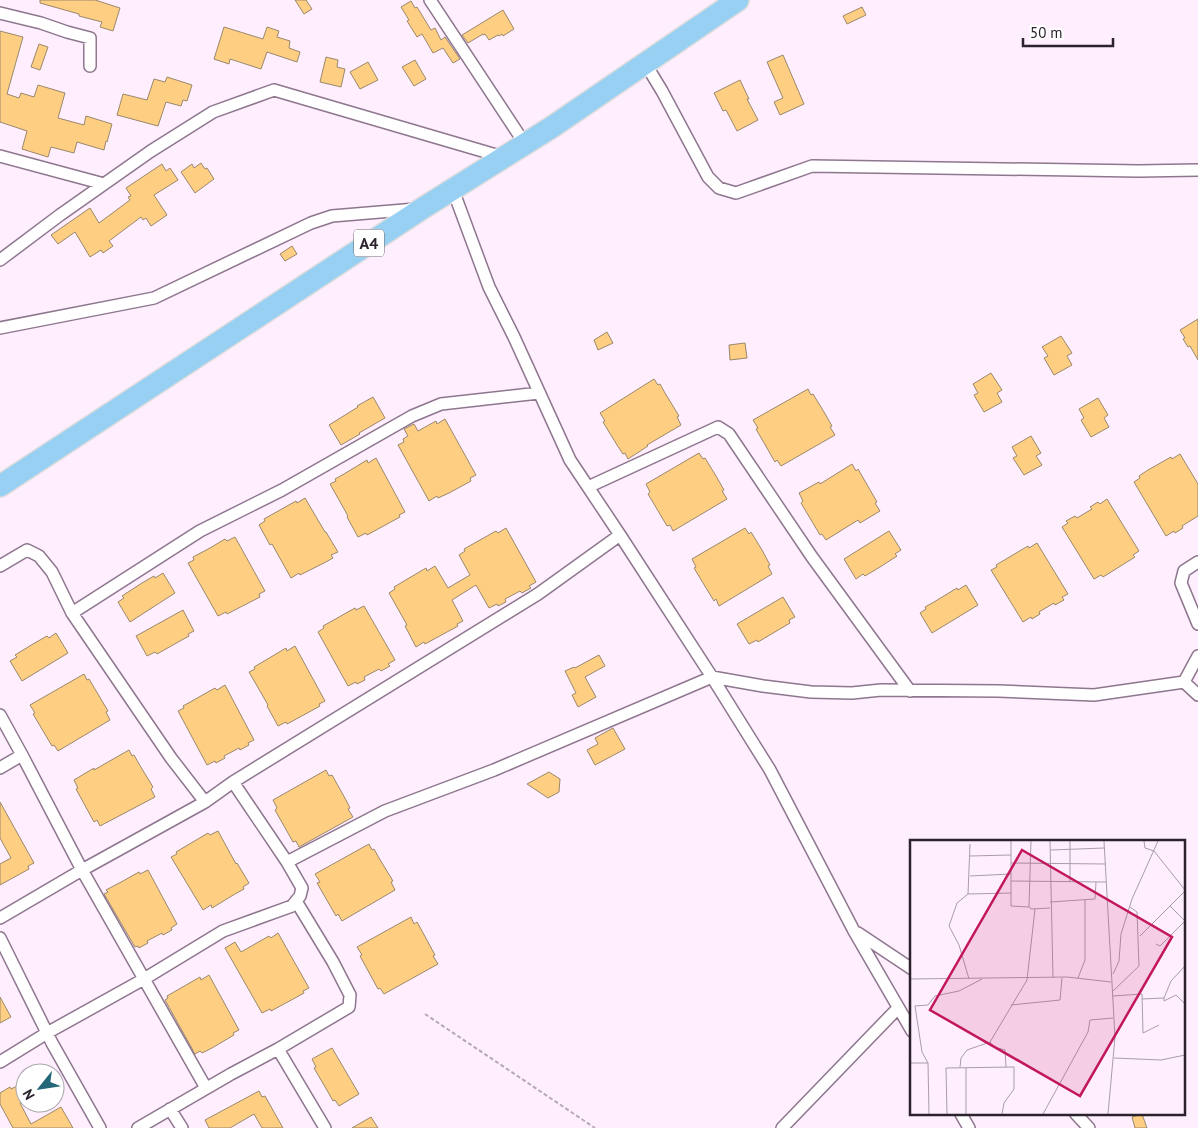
<svg xmlns="http://www.w3.org/2000/svg" width="1198" height="1128" font-family="'PT Sans',sans-serif">
<style>
.building{fill:#fece82;stroke:#9a886c}
.lines{fill:none;stroke-linecap:round;stroke-linejoin:round}
.street-casing{stroke:#8e768e;stroke-width:14}
.highway-casing{stroke:#dddcdd;stroke-width:24}
.path{stroke:#b6a8b6;stroke-width:2;stroke-dasharray:4 2.5;stroke-linecap:butt}
.street{stroke:#fff;stroke-width:11}
.highway{stroke:#98d0f3;stroke-width:21}
.labels{text-anchor:middle;dominant-baseline:central;stroke-width:4;stroke-linejoin:round;paint-order:stroke}
.shield{fill:#fff;stroke:#6b646b;stroke-width:1}
.shield-label{font-size:16px;font-weight:bold;fill:#2c222c}
.inset-road{fill:none;stroke:#aa9caa;stroke-width:1}
.view{fill:#c2185b;fill-opacity:0.15;stroke:#c2185b;stroke-width:2.5}
.inset-edge{fill:none;stroke:#2c222c;stroke-width:2.5}
</style>
<rect width="100%" height="100%" fill="#feeefe"/>
<path class="building" d="M 40,0 L 95,0 L 120,8 L 113,31 L 100,27 L 102,22 L 79,16 L 79,14 L 40,3 Z
M 295,0 L 306,0 L 312,9 L 304,14 Z
M 411,1 L 415,8 L 417,7 L 431,30 L 435,28 L 441,40 L 445,37 L 460,59 L 453,63 L 443,48 L 433,53 L 422,34 L 417,37 L 407,21 L 409,20 L 401,7 Z
M 862,7 L 866,15 L 847,24 L 843,16 Z
M 503,10 L 514,29 L 503,36 L 502,34 L 499,36 L 498,35 L 489,40 L 485,34 L 483,35 L 483,34 L 468,43 L 462,35 Z
M 224,27 L 263,39 L 267,27 L 279,31 L 277,37 L 290,41 L 289,48 L 300,52 L 297,62 L 267,52 L 261,69 L 230,59 L 229,64 L 214,59 Z
M 0,31 L 23,37 L 7,94 L 19,98 L 21,93 L 34,97 L 38,85 L 65,93 L 58,118 L 84,125 L 86,116 L 112,124 L 107,142 L 106,141 L 104,150 L 77,142 L 74,153 L 51,147 L 48,157 L 22,149 L 27,131 L 0,122 Z
M 39,44 L 48,47 L 40,70 L 31,67 Z
M 783,55 L 804,104 L 780,115 L 774,102 L 783,98 L 767,62 Z
M 326,57 L 338,60 L 337,67 L 345,69 L 341,87 L 320,82 Z
M 415,60 L 426,79 L 414,86 L 402,67 Z
M 368,62 L 378,80 L 360,89 L 350,72 Z
M 167,77 L 192,85 L 187,101 L 183,100 L 181,106 L 166,102 L 158,126 L 117,115 L 123,94 L 147,100 L 154,79 L 165,82 Z
M 740,80 L 749,99 L 747,99 L 758,120 L 737,131 L 726,110 L 723,111 L 714,93 Z
M 201,163 L 205,169 L 207,168 L 214,179 L 195,193 L 181,172 L 192,164 L 194,168 Z
M 162,164 L 166,171 L 170,168 L 178,180 L 154,195 L 167,215 L 151,226 L 146,218 L 143,220 L 141,217 L 109,241 L 113,246 L 103,253 L 101,250 L 90,257 L 75,232 L 58,244 L 51,235 L 90,208 L 99,223 L 130,200 L 128,197 L 131,196 L 126,188 Z
M 292,246 L 297,254 L 285,261 L 280,254 Z
M 1198,319 L 1198,360 L 1190,346 L 1188,347 L 1183,339 L 1185,338 L 1180,330 Z
M 607,332 L 613,343 L 598,350 L 594,340 Z
M 1061,336 L 1072,353 L 1067,356 L 1072,365 L 1054,375 L 1044,358 L 1048,356 L 1042,347 Z
M 745,343 L 747,358 L 730,360 L 729,345 Z
M 991,373 L 1002,390 L 997,393 L 1002,402 L 984,412 L 974,395 L 978,393 L 973,384 Z
M 654,379 L 658,385 L 660,384 L 665,393 L 679,416 L 677,417 L 681,425 L 647,445 L 648,446 L 628,459 L 625,453 L 623,454 L 617,445 L 603,422 L 605,421 L 600,413 Z
M 808,389 L 811,395 L 813,394 L 824,412 L 832,426 L 830,427 L 835,435 L 781,466 L 777,460 L 775,462 L 756,429 L 758,428 L 753,420 Z
M 373,397 L 385,418 L 359,433 L 360,434 L 341,445 L 329,425 L 358,407 L 357,406 Z
M 1098,398 L 1108,415 L 1104,418 L 1109,427 L 1091,437 L 1081,420 L 1084,418 L 1079,409 Z
M 445,419 L 476,475 L 470,478 L 471,481 L 449,493 L 438,498 L 437,496 L 429,501 L 398,445 L 404,442 L 403,439 L 408,436 L 404,429 L 414,424 L 418,431 L 436,421 L 437,424 Z
M 1031,436 L 1041,453 L 1036,456 L 1042,465 L 1024,475 L 1013,458 L 1017,456 L 1012,447 Z
M 699,453 L 703,459 L 705,458 L 716,476 L 724,490 L 722,491 L 727,499 L 673,531 L 670,525 L 667,526 L 648,494 L 650,492 L 646,484 Z
M 1180,454 L 1198,484 L 1198,516 L 1182,526 L 1183,528 L 1175,533 L 1174,531 L 1166,536 L 1134,482 L 1140,478 L 1139,476 L 1148,470 L 1171,457 L 1172,459 Z
M 376,458 L 405,512 L 399,515 L 400,517 L 367,535 L 366,533 L 358,537 L 347,517 L 348,516 L 330,484 L 336,481 L 335,479 L 344,474 L 367,460 L 368,463 Z
M 852,464 L 856,471 L 858,469 L 877,502 L 875,503 L 880,511 L 860,523 L 858,520 L 826,540 L 822,534 L 820,535 L 801,503 L 803,501 L 799,493 L 819,482 L 820,484 Z
M 305,498 L 325,532 L 326,532 L 338,552 L 331,555 L 333,558 L 324,563 L 300,575 L 299,573 L 291,578 L 272,544 L 270,545 L 259,525 L 265,521 L 264,519 L 296,501 L 297,503 Z
M 1107,499 L 1139,551 L 1133,555 L 1135,557 L 1103,577 L 1101,575 L 1094,579 L 1062,527 L 1068,523 L 1066,521 L 1075,516 L 1077,518 L 1092,509 L 1090,507 L 1098,502 L 1100,504 Z
M 506,528 L 536,582 L 529,586 L 531,588 L 522,593 L 520,591 L 505,599 L 506,602 L 498,606 L 497,604 L 489,608 L 476,585 L 452,600 L 463,621 L 457,624 L 458,626 L 425,644 L 424,642 L 416,647 L 405,626 L 407,625 L 389,593 L 395,589 L 394,587 L 426,568 L 427,571 L 435,566 L 448,588 L 470,575 L 459,555 L 465,551 L 464,549 L 496,531 L 498,533 Z
M 745,528 L 749,534 L 751,532 L 762,550 L 770,565 L 768,566 L 772,574 L 719,606 L 716,599 L 714,601 L 703,583 L 694,568 L 696,567 L 692,559 Z
M 889,531 L 901,550 L 895,554 L 897,556 L 880,567 L 865,576 L 863,574 L 856,579 L 844,559 Z
M 235,537 L 265,591 L 259,594 L 260,597 L 227,614 L 226,612 L 218,616 L 188,563 L 194,560 L 193,557 L 210,548 L 225,539 L 227,541 Z
M 1037,543 L 1068,594 L 1062,597 L 1064,600 L 1055,605 L 1054,603 L 1039,612 L 1040,614 L 1032,619 L 1031,617 L 1023,622 L 991,570 L 997,567 L 996,565 L 1028,546 L 1029,548 Z
M 163,573 L 175,593 L 130,622 L 118,602 L 124,598 L 122,596 L 142,583 L 154,576 L 155,578 Z
M 966,585 L 978,605 L 932,633 L 920,613 L 926,609 L 925,607 L 934,602 L 957,588 L 958,590 Z
M 783,597 L 795,617 L 789,620 L 790,623 L 758,642 L 757,640 L 749,644 L 737,624 Z
M 364,606 L 395,660 L 388,664 L 390,666 L 381,671 L 379,669 L 364,677 L 365,680 L 357,684 L 356,682 L 348,686 L 318,632 L 324,628 L 323,626 L 332,621 L 355,608 L 356,610 Z
M 183,610 L 194,631 L 188,634 L 189,636 L 180,641 L 157,654 L 155,652 L 147,656 L 136,636 Z
M 56,633 L 68,653 L 22,681 L 10,661 L 17,657 L 15,655 L 33,644 L 47,636 L 49,638 Z
M 295,646 L 325,701 L 319,704 L 320,706 L 311,711 L 287,724 L 286,722 L 278,726 L 267,706 L 268,705 L 249,672 L 255,669 L 254,667 L 271,657 L 286,648 L 287,651 Z
M 599,655 L 605,666 L 585,677 L 596,697 L 578,707 L 572,695 L 576,693 L 565,671 L 574,667 L 575,668 Z
M 84,674 L 87,680 L 89,679 L 108,711 L 106,712 L 110,720 L 58,751 L 54,745 L 52,746 L 33,714 L 35,713 L 30,705 Z
M 225,685 L 254,740 L 248,743 L 249,745 L 240,750 L 239,748 L 224,756 L 225,758 L 216,763 L 215,761 L 207,765 L 178,711 L 184,708 L 183,706 L 192,701 L 215,688 L 217,690 Z
M 613,728 L 625,749 L 595,765 L 587,750 L 598,744 L 595,738 Z
M 129,750 L 132,756 L 134,755 L 139,764 L 153,787 L 151,789 L 155,797 L 100,826 L 97,820 L 94,822 L 76,789 L 78,788 L 74,780 L 94,768 L 94,770 Z
M 326,770 L 329,776 L 332,775 L 346,800 L 350,808 L 348,809 L 353,817 L 299,847 L 296,841 L 293,842 L 275,810 L 277,808 L 273,800 Z
M 549,772 L 560,779 L 559,792 L 548,798 L 527,784 Z
M 0,802 L 34,863 L 28,866 L 29,869 L 0,885 L 0,864 L 11,858 L 0,838 Z
M 218,831 L 236,864 L 237,863 L 249,883 L 243,887 L 244,889 L 235,894 L 212,908 L 211,905 L 203,910 L 171,857 L 177,854 L 176,852 L 208,833 L 210,835 Z
M 369,844 L 372,850 L 374,849 L 379,858 L 393,881 L 391,882 L 395,890 L 342,921 L 338,914 L 336,916 L 317,883 L 320,882 L 315,874 Z
M 148,870 L 177,924 L 171,928 L 172,930 L 163,935 L 162,933 L 147,941 L 148,943 L 139,948 L 138,946 L 135,947 L 104,894 L 108,892 L 106,890 L 123,881 L 139,872 L 140,874 Z
M 411,917 L 414,924 L 417,922 L 422,931 L 435,955 L 433,956 L 438,964 L 384,994 L 380,988 L 378,989 L 360,956 L 362,955 L 357,947 Z
M 278,933 L 309,988 L 303,991 L 304,993 L 295,998 L 271,1011 L 270,1009 L 262,1013 L 225,948 L 235,942 L 241,952 L 269,936 L 271,938 Z
M 209,975 L 239,1030 L 233,1033 L 234,1035 L 212,1048 L 202,1053 L 200,1051 L 195,1054 L 165,1000 L 168,998 L 167,996 L 200,977 L 201,980 Z
M 0,997 L 11,1017 L 0,1023 Z
M 332,1048 L 359,1094 L 339,1106 L 335,1100 L 333,1101 L 328,1092 L 314,1068 L 316,1067 L 312,1059 Z
M 25,1082 L 25,1100 L 20,1103 L 31,1124 L 61,1107 L 73,1128 L 13,1128 L 0,1104 L 0,1093 L 10,1087 L 11,1089 Z
M 259,1091 L 262,1097 L 265,1096 L 283,1128 L 262,1128 L 254,1114 L 230,1128 L 209,1128 L 205,1120 Z
M 1142,1114 L 1147,1128 L 1135,1128 L 1132,1117 Z
M 371,1117 L 378,1128 L 352,1128 Z"/>
<g class="lines">
<g class="street-casing">
<path id="street" d="M 430,0 L 525,144
M 0,13 L 41,23 L 67,32 L 90,38 L 90,66
M 645,63 L 662,91 L 708,177 L 719,188 L 736,193 L 812,166 L 1139,171 L 1198,170
M 0,156 L 104,184
M 453,190 L 489,287 L 514,337 L 570,460 L 620,535 L 712,677 L 770,770 L 854,931 L 912,1031
M 0,260 L 60,215 L 151,151 L 213,112 L 274,90 L 503,157
M 0,328 L 154,298 L 311,223 L 332,216 L 416,209
M 588,487 L 718,427 L 729,434 L 812,557 L 910,691
M 1198,562 L 1184,571 L 1181,583 L 1198,624
M 0,566 L 27,550 L 39,556 L 52,572 L 72,613 L 171,758 L 205,802
M 72,613 L 200,531 L 282,490 L 412,416 L 441,404 L 539,393
M 1184,682 L 1198,695
M 0,715 L 22,755 L 82,870 L 206,1088
M 0,768 L 22,755
M 287,862 L 385,811 L 494,770 L 712,677 L 763,686 L 811,692 L 852,693 L 881,690 L 998,691 L 1094,695 L 1184,682 L 1198,656
M 0,918 L 82,870 L 205,802 L 233,782 L 538,594 L 620,535
M 858,933 L 912,969
M 0,938 L 52,1043 L 100,1128
M 278,1049 L 349,1007 L 350,995 L 333,962 L 296,901
M 0,1062 L 47,1033 L 144,979 L 223,931 L 292,906 L 300,896 L 302,888 L 287,862 L 233,782
M 170,1109 L 182,1128
M 961,1114 L 969,1128
M 1076,1114 L 1089,1128
M 138,1128 L 231,1074 L 278,1049 L 325,1128
M 782,1128 L 898,1008"/>
</g>
<g class="highway-casing">
<path id="highway" d="M 0,486 L 423,208 L 552,127 L 738,0"/>
</g>
<path class="path" d="M 425,1014 L 595,1128"/>
<use href="#street" class="street"/>
<use href="#highway" class="highway"/>
</g>
<g class="labels">
<rect class="shield" x="354" y="229.5" width="30" height="27" rx="4"/>
<g class="shield-label">
<text x="369" y="243">A4</text>
</g>
</g>
<g transform="translate(910 840)">
<rect width="275" height="275" fill="#feeefe"/>
<path class="inset-road" d="M 121,1 L 119,66 L 121,69 L 140,68M 140,1 L 143,138M 160,1 L 160,42M 194,1 L 205,197 L 198,274M 234,1 L 235,8 L 244,11 L 275,50M 141,10 L 194,8M 60,16 L 101,15M 101,23 L 195,24M 60,36 L 101,34M 101,41 L 196,42M 101,53 L 101,66 L 119,67M 58,54 L 60,4M 140,62 L 185,59 L 186,42M 260,66 L 275,51M 230,96 L 260,66 L 275,81 L 250,106 L 246,104M 203,134 L 209,121 L 211,94 L 222,59 L 248,1M 168,138 L 175,120 L 175,59M 0,139 L 157,137 L 201,142M 59,139 L 49,105 L 39,86 L 47,63 L 58,54 L 101,53 L 101,1M 203,151 L 229,126 L 227,72 L 220,67M 203,156 L 232,154 L 233,193 L 249,185M 254,158 L 254,161 L 266,155 L 275,164M 232,159 L 254,158 L 261,141 L 275,126M 101,165 L 150,160 L 152,138M 204,218 L 251,220 L 275,215M 0,223 L 18,223M 50,227 L 51,218 L 57,210 L 80,202M 96,227 L 95,210 L 84,207 L 80,202 L 117,140 L 125,69M 56,228 L 56,274M 0,256 L 0,274M 19,274 L 18,223 L 12,212 L 5,166 L 18,165 L 25,156 L 49,151 L 72,139M 37,274 L 36,228 L 104,227 L 104,249 L 94,263 L 92,274M 133,274 L 178,192 L 180,180 L 203,178"/>
<path class="view" d="M 112,10 L 262,97 L 170,256 L 20,170 Z"/>
<rect width="275" height="275" class="inset-edge"/>
</g>
<g transform="translate(40 1088) rotate(240)"><circle r="24" fill="#ffffff" stroke="#aba7ab"/>
<path d="M0-4L9 19L0 12L-9 19Z" fill="#246779"/>
<text y="-8" font-size="14" font-weight="bold" text-anchor="middle" fill="#2c222c">N</text>
</g>
<path d="M1023 38v8h90v-8" fill="none" stroke="#2c222c" stroke-width="2.5"/>
<text x="1030" y="38" font-size="15" fill="#2c222c" stroke="#ffffff" stroke-width="4" paint-order="stroke">50 m</text>
</svg>
